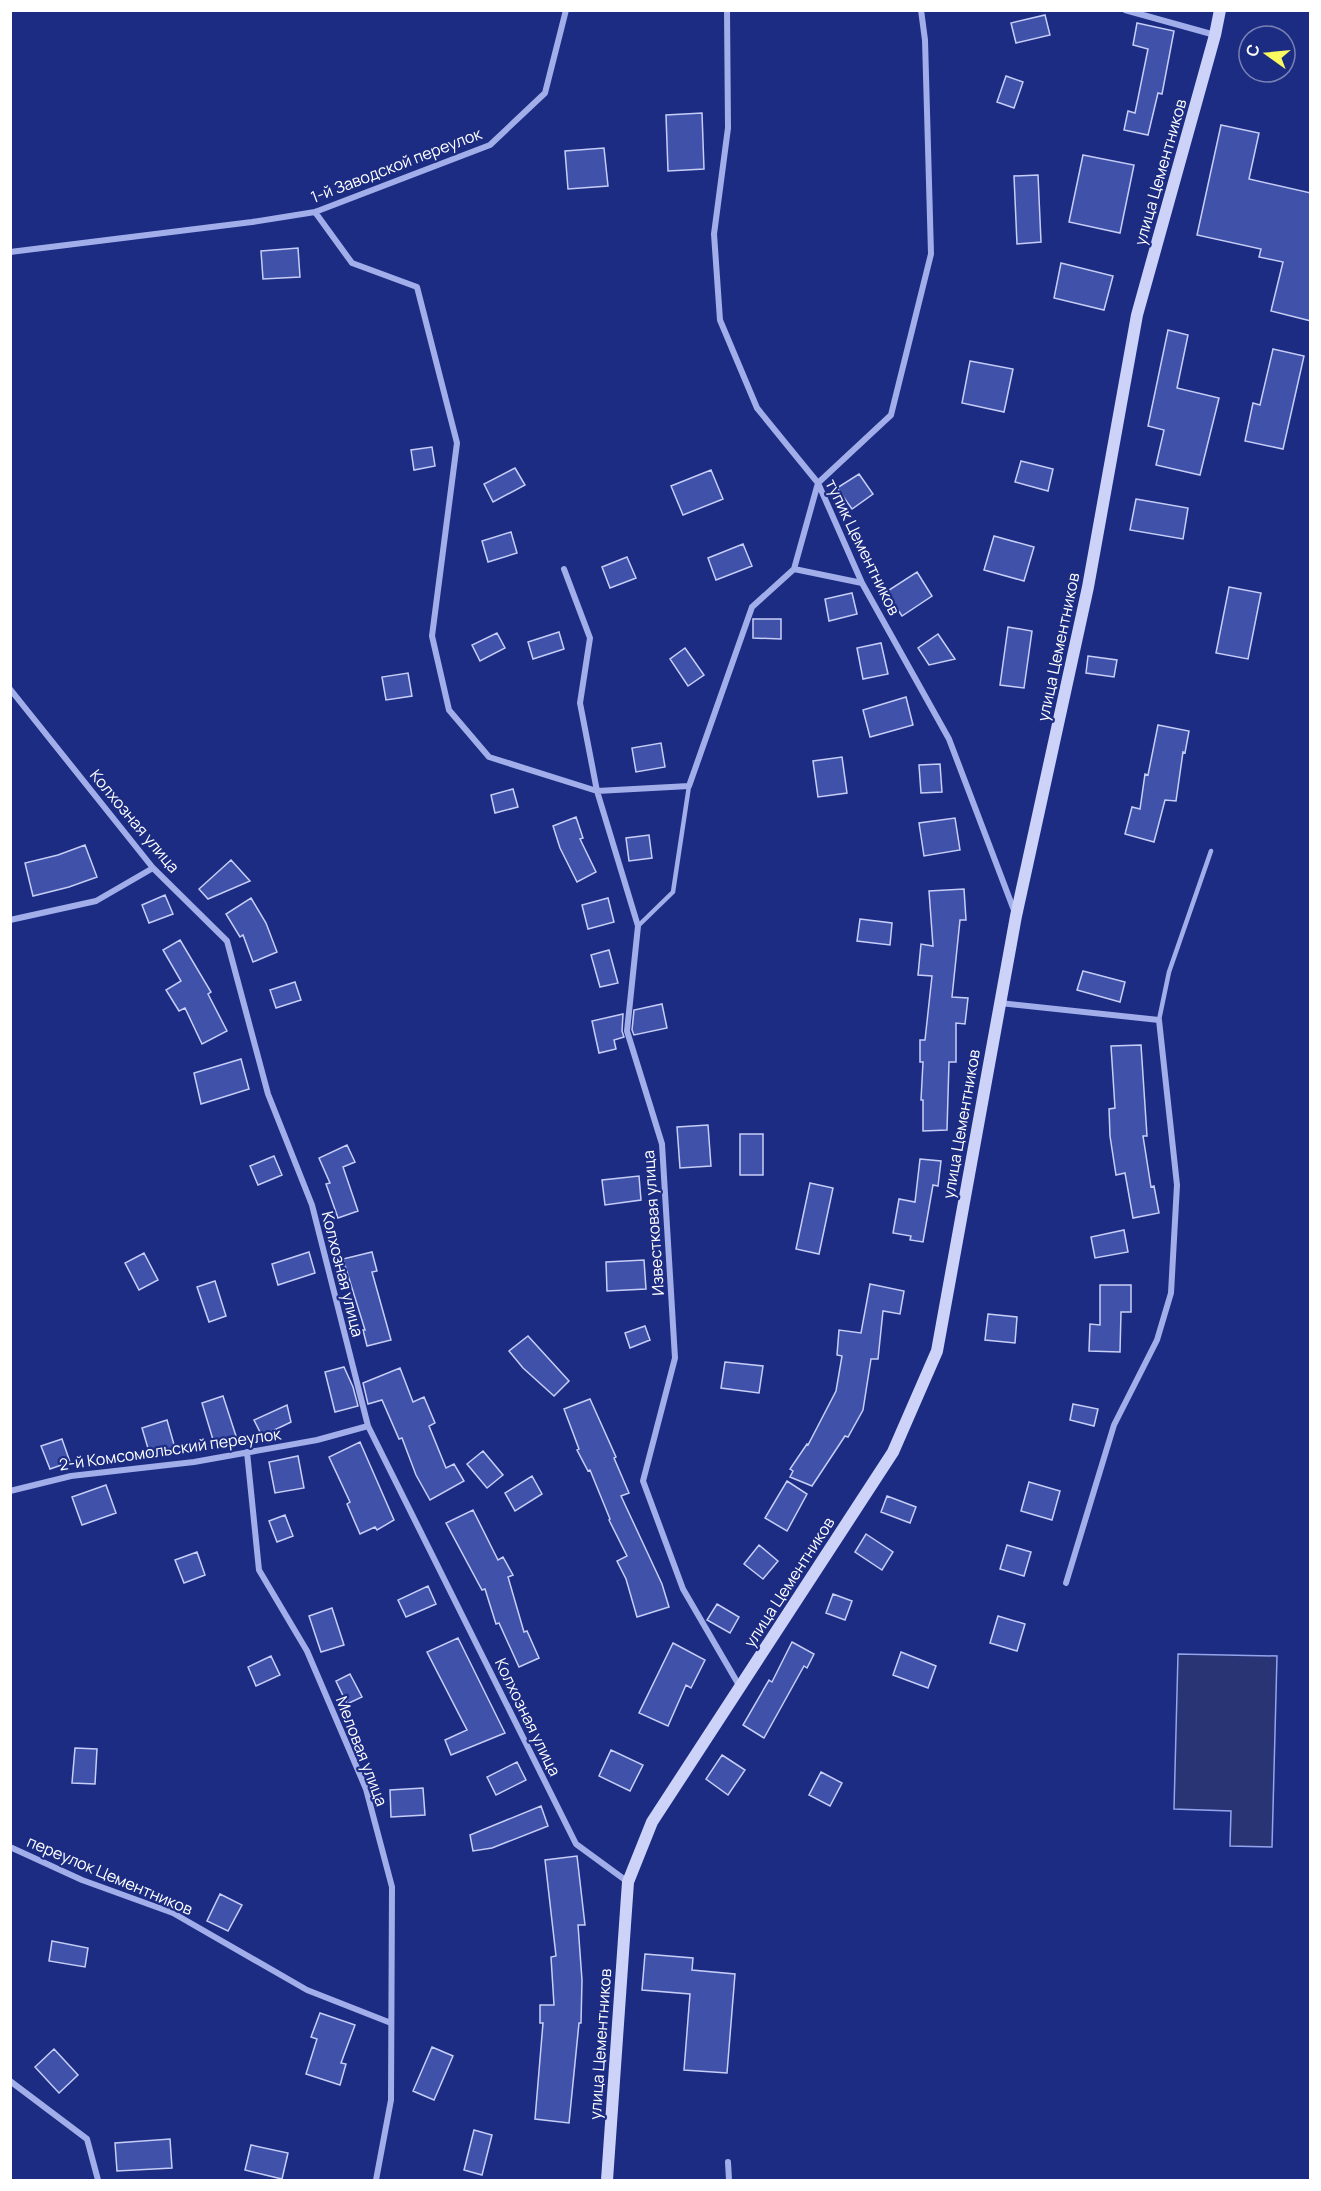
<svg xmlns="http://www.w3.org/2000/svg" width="1321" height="2191" font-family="Manrope,sans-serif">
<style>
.water{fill:#293475;stroke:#94a4ec;stroke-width:1.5}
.building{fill:#4051aa;stroke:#c6cef7;stroke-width:1.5}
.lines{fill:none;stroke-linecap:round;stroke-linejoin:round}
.lane{stroke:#a1aeea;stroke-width:4.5}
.street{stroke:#a1aeea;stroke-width:6}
.secondary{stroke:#cdd3f8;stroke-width:12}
.labels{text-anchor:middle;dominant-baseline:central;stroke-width:4.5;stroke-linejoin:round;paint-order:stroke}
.street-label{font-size:16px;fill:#fff;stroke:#1c2c82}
</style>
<rect width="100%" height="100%" fill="#1c2c82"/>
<path class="water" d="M 1178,1654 L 1277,1656 L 1272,1847 L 1230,1846 L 1231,1811 L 1174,1809 Z"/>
<path class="building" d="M 1045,15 L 1050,35 L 1016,43 L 1011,23 Z
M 1137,23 L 1174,31 L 1162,94 L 1158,93 L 1148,135 L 1124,130 L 1128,111 L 1135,113 L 1148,49 L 1133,45 Z
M 1006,76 L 1023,82 L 1014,108 L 997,102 Z
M 702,113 L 704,169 L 668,171 L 666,115 Z
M 1221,125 L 1259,133 L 1249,179 L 1311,193 L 1311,321 L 1271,311 L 1283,262 L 1259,257 L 1261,249 L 1197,235 Z
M 604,148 L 608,186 L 568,189 L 565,151 Z
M 1083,155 L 1134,165 L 1120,233 L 1069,222 Z
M 1038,175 L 1041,242 L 1017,244 L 1014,176 Z
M 298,248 L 300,277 L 263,279 L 261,251 Z
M 1061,263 L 1113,276 L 1104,310 L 1054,298 Z
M 1168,330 L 1188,335 L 1177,388 L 1219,398 L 1200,475 L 1156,465 L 1164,430 L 1148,426 Z
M 1273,349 L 1304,356 L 1283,449 L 1245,441 L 1253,403 L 1260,405 Z
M 970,361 L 1013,369 L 1004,412 L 962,403 Z
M 432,447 L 435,466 L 414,470 L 411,450 Z
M 1021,461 L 1053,469 L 1048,491 L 1015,482 Z
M 515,468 L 525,485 L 493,502 L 484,484 Z
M 711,470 L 723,499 L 683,515 L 671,486 Z
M 859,474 L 873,494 L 852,509 L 837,488 Z
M 1136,499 L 1188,508 L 1183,539 L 1130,530 Z
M 511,532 L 517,553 L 488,562 L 482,541 Z
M 994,536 L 1034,547 L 1024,581 L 984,570 Z
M 743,544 L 752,566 L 716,580 L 708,558 Z
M 627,557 L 636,578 L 610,588 L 602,567 Z
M 917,572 L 932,596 L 902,616 L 886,592 Z
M 1229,587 L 1261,593 L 1248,659 L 1216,653 Z
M 852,593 L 857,614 L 829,621 L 825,599 Z
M 753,619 L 781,619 L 781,639 L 753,638 Z
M 1008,627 L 1032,631 L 1024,688 L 1000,685 Z
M 559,632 L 564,649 L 533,659 L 528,642 Z
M 497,633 L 505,648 L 480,661 L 472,645 Z
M 938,634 L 955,659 L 929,665 L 918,648 Z
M 881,643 L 888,674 L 863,679 L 857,648 Z
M 685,648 L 704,675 L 688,686 L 670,659 Z
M 1088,656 L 1117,660 L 1114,677 L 1086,673 Z
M 408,673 L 412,696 L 386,700 L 382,677 Z
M 906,697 L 913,725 L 870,737 L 863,710 Z
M 1158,725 L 1189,731 L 1185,753 L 1183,752 L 1176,801 L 1165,800 L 1154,842 L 1125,834 L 1132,807 L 1140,809 L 1145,774 L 1148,775 Z
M 661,743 L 665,767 L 636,772 L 632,748 Z
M 842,757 L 847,793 L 818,797 L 813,761 Z
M 940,764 L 942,792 L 921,793 L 919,765 Z
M 513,789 L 518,807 L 495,813 L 491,795 Z
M 576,817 L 583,838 L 580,839 L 596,872 L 577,882 L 560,848 L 553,826 Z
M 955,818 L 960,850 L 924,856 L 919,823 Z
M 649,835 L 652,858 L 629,861 L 626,838 Z
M 85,845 L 97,877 L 69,887 L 33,896 L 25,863 L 58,855 Z
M 231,860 L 250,881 L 208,899 L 199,889 Z
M 964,889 L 966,920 L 960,920 L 952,997 L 968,998 L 965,1024 L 956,1023 L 956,1062 L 949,1062 L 947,1130 L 923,1131 L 923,1100 L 921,1100 L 923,1062 L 920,1062 L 920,1040 L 925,1040 L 932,976 L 918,975 L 921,944 L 933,946 L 929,891 Z
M 165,895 L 173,914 L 149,923 L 142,905 Z
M 251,898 L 266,923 L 277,952 L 253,962 L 243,935 L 240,937 L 226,914 Z
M 608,898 L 614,922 L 588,929 L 582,905 Z
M 860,919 L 892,923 L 890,945 L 857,941 Z
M 180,940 L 211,992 L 208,994 L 227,1031 L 202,1044 L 185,1008 L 179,1011 L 166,990 L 181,981 L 163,950 Z
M 609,950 L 618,983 L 600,987 L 591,955 Z
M 1083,971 L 1125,982 L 1120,1002 L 1077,990 Z
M 295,982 L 301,1000 L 276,1008 L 270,990 Z
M 662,1004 L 667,1028 L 634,1035 L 632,1030 L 634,1010 Z
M 623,1014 L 622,1031 L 624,1037 L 614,1040 L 616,1049 L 599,1053 L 592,1021 Z
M 1141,1045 L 1147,1136 L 1143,1136 L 1151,1187 L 1154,1186 L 1159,1213 L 1133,1218 L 1125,1173 L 1116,1175 L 1110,1136 L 1109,1109 L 1115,1108 L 1111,1046 Z
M 241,1059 L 249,1089 L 201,1104 L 194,1073 Z
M 708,1125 L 711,1166 L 680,1168 L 677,1127 Z
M 740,1134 L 763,1134 L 763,1175 L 740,1175 Z
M 347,1145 L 355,1162 L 343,1167 L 358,1211 L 338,1218 L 326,1184 L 330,1183 L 319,1158 Z
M 274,1156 L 282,1175 L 258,1185 L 250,1166 Z
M 920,1159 L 941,1161 L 938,1186 L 933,1185 L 923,1242 L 910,1240 L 911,1236 L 893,1233 L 899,1199 L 915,1202 Z
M 639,1176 L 641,1200 L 605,1205 L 602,1180 Z
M 810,1183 L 833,1188 L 819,1254 L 796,1249 Z
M 1124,1230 L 1128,1252 L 1095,1258 L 1091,1237 Z
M 309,1252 L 315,1273 L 278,1285 L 272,1264 Z
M 372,1252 L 377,1271 L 372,1272 L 391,1340 L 367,1346 L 363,1330 L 365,1330 L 343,1259 Z
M 144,1253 L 158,1280 L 139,1290 L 125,1263 Z
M 644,1260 L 646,1289 L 607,1291 L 606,1262 Z
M 215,1281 L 226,1316 L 209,1322 L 197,1287 Z
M 870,1284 L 904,1291 L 900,1314 L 883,1311 L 878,1359 L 871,1359 L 863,1410 L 848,1437 L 845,1436 L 812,1486 L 790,1477 L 793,1471 L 790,1469 L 807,1444 L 808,1445 L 836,1391 L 842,1356 L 837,1355 L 839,1330 L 861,1333 Z
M 1100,1285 L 1131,1285 L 1131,1312 L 1121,1312 L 1120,1352 L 1089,1351 L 1090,1324 L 1100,1325 Z
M 988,1314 L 1017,1317 L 1015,1343 L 985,1340 Z
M 645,1326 L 650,1340 L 630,1348 L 625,1333 Z
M 528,1336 L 569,1381 L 554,1396 L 523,1368 L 509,1351 Z
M 725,1362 L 763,1366 L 759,1393 L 721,1388 Z
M 344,1367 L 353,1387 L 358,1406 L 335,1412 L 325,1372 Z
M 400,1368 L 413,1402 L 424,1397 L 435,1423 L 429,1426 L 446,1468 L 454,1464 L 464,1481 L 430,1500 L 416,1475 L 402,1438 L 399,1439 L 382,1400 L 368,1404 L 363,1383 Z
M 223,1396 L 236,1436 L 214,1443 L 202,1403 Z
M 590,1399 L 616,1457 L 614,1458 L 629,1493 L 621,1496 L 662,1584 L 669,1607 L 637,1617 L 626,1579 L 617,1561 L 627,1556 L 609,1520 L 610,1519 L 590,1470 L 588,1471 L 577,1450 L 579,1449 L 564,1409 Z
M 1073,1404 L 1098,1409 L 1094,1426 L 1070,1420 Z
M 287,1405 L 291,1422 L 262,1436 L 254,1420 Z
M 167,1420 L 175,1448 L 150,1455 L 142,1428 Z
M 62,1439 L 70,1462 L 50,1469 L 41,1446 Z
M 360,1442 L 394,1520 L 377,1530 L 375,1527 L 360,1534 L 347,1504 L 350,1502 L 329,1457 Z
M 483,1451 L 503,1475 L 487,1488 L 467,1464 Z
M 298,1456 L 304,1488 L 275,1493 L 269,1462 Z
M 532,1476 L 542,1494 L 515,1511 L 505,1493 Z
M 787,1481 L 807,1494 L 787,1531 L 765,1518 Z
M 1029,1482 L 1060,1491 L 1052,1520 L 1021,1511 Z
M 106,1485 L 116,1513 L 82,1525 L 72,1497 Z
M 887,1496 L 916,1507 L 910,1523 L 881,1512 Z
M 473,1510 L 498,1560 L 503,1557 L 513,1575 L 508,1577 L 524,1632 L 527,1631 L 539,1658 L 519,1667 L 499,1623 L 496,1624 L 485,1589 L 482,1590 L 446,1523 Z
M 285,1515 L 293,1536 L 277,1542 L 269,1521 Z
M 866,1534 L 893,1552 L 882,1570 L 855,1552 Z
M 759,1545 L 778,1561 L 763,1579 L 744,1564 Z
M 1007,1545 L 1031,1552 L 1024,1576 L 1000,1569 Z
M 197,1552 L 205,1575 L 184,1583 L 175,1560 Z
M 428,1586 L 436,1604 L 406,1617 L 398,1600 Z
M 833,1594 L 852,1601 L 845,1620 L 826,1613 Z
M 717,1604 L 739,1617 L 730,1633 L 707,1620 Z
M 332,1608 L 344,1645 L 321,1652 L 309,1616 Z
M 998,1616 L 1025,1624 L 1017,1651 L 990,1643 Z
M 458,1638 L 505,1733 L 451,1755 L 445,1740 L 467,1730 L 427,1652 Z
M 792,1642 L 814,1654 L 807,1668 L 804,1666 L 764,1738 L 743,1725 L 769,1680 L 772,1682 Z
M 673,1643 L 705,1660 L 691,1688 L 686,1685 L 668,1726 L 639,1713 Z
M 901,1652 L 936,1666 L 928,1688 L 893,1675 Z
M 271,1656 L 280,1675 L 256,1686 L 248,1667 Z
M 350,1674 L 362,1697 L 347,1704 L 336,1681 Z
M 75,1748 L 97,1749 L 95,1784 L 72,1783 Z
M 611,1750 L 643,1765 L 630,1791 L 599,1776 Z
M 722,1755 L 745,1770 L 728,1795 L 706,1779 Z
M 517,1762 L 526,1780 L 496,1795 L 487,1777 Z
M 821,1772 L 842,1783 L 830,1806 L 809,1795 Z
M 423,1788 L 425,1815 L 391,1817 L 390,1790 Z
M 541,1806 L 548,1826 L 492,1848 L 473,1851 L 470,1835 Z
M 577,1856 L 585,1925 L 578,1925 L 582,1980 L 581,2023 L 579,2023 L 569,2123 L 535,2119 L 543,2023 L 540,2023 L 540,2005 L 554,2005 L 551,1957 L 556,1956 L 545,1860 Z
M 220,1894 L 242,1905 L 228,1931 L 207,1921 Z
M 52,1941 L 88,1948 L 85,1967 L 49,1961 Z
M 645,1954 L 693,1958 L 692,1970 L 735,1974 L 727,2073 L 684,2070 L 690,1994 L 642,1990 Z
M 320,2013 L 355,2025 L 341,2063 L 346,2064 L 340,2085 L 306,2074 L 317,2039 L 311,2037 Z
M 432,2047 L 453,2056 L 434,2100 L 413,2091 Z
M 54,2049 L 78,2075 L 59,2093 L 35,2067 Z
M 474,2130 L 492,2135 L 482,2175 L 464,2170 Z
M 170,2139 L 172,2168 L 117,2171 L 115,2143 Z
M 251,2145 L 288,2153 L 282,2179 L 245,2170 Z"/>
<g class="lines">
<path class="lane" d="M 638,926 L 673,892 L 689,786
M 1159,1020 L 1169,972 L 1211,851"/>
<path class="street" d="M 727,10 L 728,128 L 714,234 L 720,320 L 757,408 L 818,483 L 862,583 L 949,739 L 1015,913
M 1125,10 L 1215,35
M 315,212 L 352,263 L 417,287 L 457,443 L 432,636 L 449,710 L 489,757 L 597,791 L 689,786 L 752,607 L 794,569 L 818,483 L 891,415 L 931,254 L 925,40 L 921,10
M 10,252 L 252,222 L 315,212 L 490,145 L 545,93 L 566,10
M 564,569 L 590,638 L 580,703 L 597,791 L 638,926 L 627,1031 L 662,1144 L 675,1358 L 643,1481 L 683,1589 L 740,1687
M 794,569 L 862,583
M 10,689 L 153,868 L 227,941 L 268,1094 L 312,1205 L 368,1426 L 576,1844 L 628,1882
M 10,920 L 96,901 L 153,868
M 1000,1003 L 1159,1020 L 1177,1185 L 1171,1293 L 1157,1340 L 1114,1425 L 1066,1583
M 247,1452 L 259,1570 L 307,1651 L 366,1789 L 392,1887 L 391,2100 L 376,2180
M 10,1491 L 71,1476 L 194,1462 L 317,1440 L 368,1426
M 10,1847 L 82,1880 L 173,1913 L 307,1990 L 391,2023
M 10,2081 L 87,2139 L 98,2180
M 728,2162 L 729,2180"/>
<path class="secondary" d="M 607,2180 L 628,1882 L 652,1822 L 893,1452 L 937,1351 L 1016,916 L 1088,587 L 1137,315 L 1215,35 L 1220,10"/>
</g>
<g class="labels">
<g class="street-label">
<text transform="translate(396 165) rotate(-21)">1-й Заводской переулок</text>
<text transform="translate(1160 172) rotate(-74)">улица Цементников</text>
<text transform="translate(863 547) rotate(64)">тупик Цементников</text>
<text transform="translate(1058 647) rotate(-78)">улица Цементников</text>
<text transform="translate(135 821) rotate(50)">Колхозная улица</text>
<text transform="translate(961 1124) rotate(-80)">улица Цементников</text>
<text transform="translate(653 1223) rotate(-94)">Известковая улица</text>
<text transform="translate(343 1274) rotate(76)">Колхозная улица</text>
<text transform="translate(170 1449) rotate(-8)">2-й Комсомольский переулок</text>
<text transform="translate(789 1582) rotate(-57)">улица Цементников</text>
<text transform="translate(528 1717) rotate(64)">Колхозная улица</text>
<text transform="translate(362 1751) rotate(69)">Меловая улица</text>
<text transform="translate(110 1875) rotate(23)">переулок Цементников</text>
<text transform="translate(600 2044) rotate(-86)">улица Цементников</text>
</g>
</g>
<rect width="1321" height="2191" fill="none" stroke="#ffffff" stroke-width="24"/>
<g transform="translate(1267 54) rotate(285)"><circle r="28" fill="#1c2c82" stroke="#7780b4" stroke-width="1.5"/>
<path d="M0-4.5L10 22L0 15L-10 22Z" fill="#fbf95f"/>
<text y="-9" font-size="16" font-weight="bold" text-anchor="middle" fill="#ffffff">С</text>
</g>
</svg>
